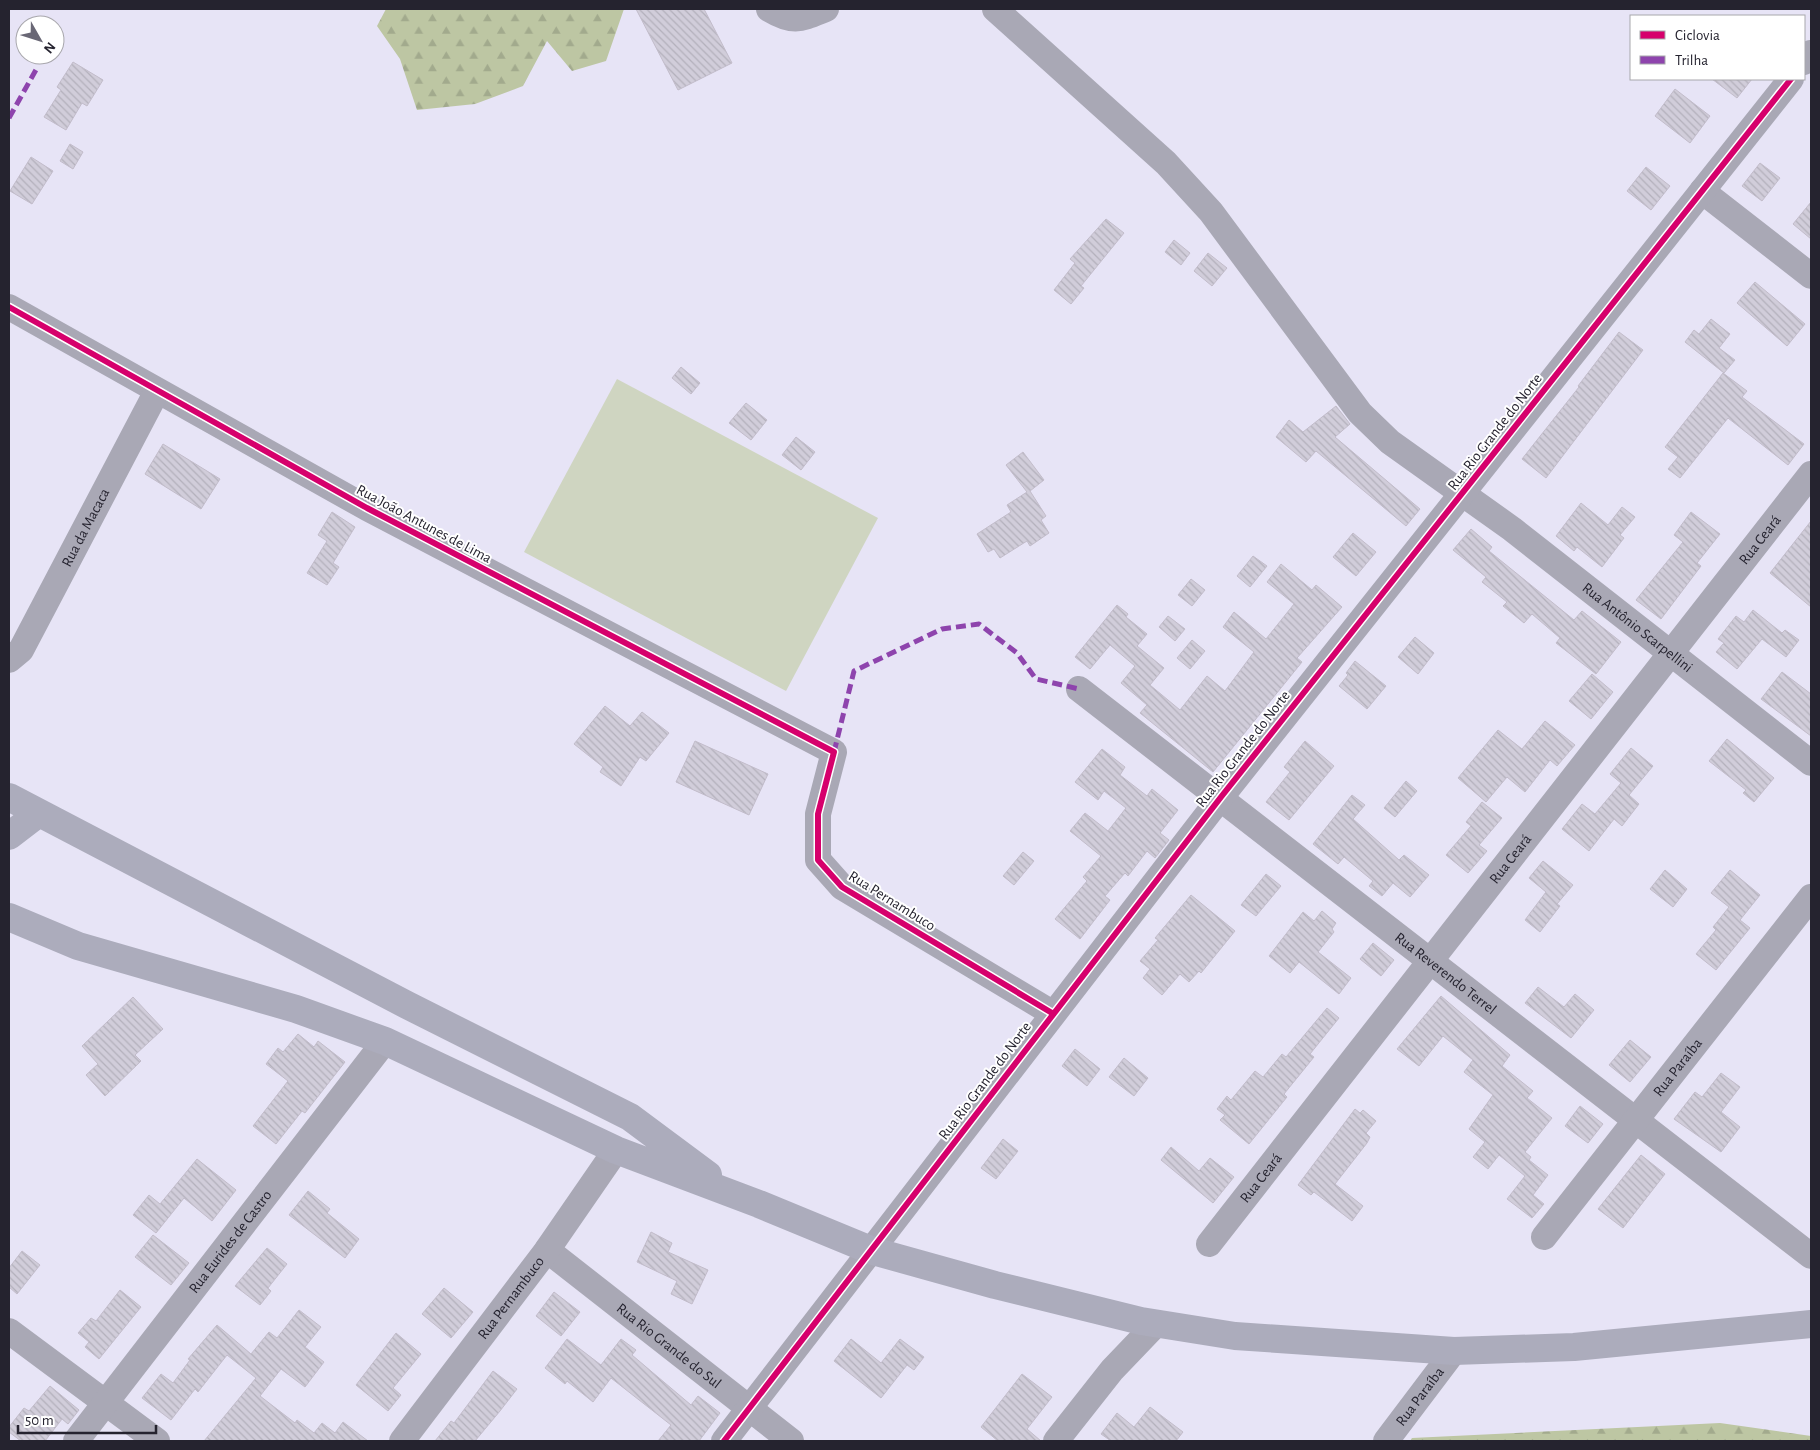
<svg xmlns="http://www.w3.org/2000/svg" width="1820" height="1450" font-family="'Alegreya Sans',sans-serif">
<style>
.green{fill:#cfd5c1}
.forest{fill:url(#forest-firs)}
.building{fill:url(#building-back-hatch);stroke:#c2bcca}
.lines{fill:none;stroke-linecap:round;stroke-linejoin:round}
.minor{stroke:#a9a8b5;stroke-width:26}
.major{stroke:#acacbc;stroke-width:28}
.quiet{stroke:#8e44ad;stroke-width:5;stroke-dasharray:10 5;stroke-linecap:butt}
.cycleway-casing{stroke:#fff;stroke-width:9}
.cycleway{stroke:#d6006c;stroke-width:6}
.labels{text-anchor:middle;dominant-baseline:central;stroke-width:4;stroke-linejoin:round;paint-order:stroke}
.street-label{font-size:15px;fill:#25232f;stroke:#fff}
</style>
<defs>
<pattern id="forest-firs" width="22" height="20" patternUnits="userSpaceOnUse" patternTransform="scale(1.25)"><rect width="22" height="20" fill="#bdc6a3"/><path d="M5 1l3.5 6h-7zM16 11l3.5 6h-7z" fill="#a2aa8d"/></pattern>
<pattern id="building-back-hatch" width="6" height="6" patternUnits="userSpaceOnUse" patternTransform="scale(1.25)"><rect width="6" height="6" fill="#d1cdda"/><path d="M-1 5l2 2M0 0l6 6M5-1l2 2" fill="none" stroke="#b3b0bb"/></pattern>
</defs>
<rect width="100%" height="100%" fill="#e7e4f6"/>
<path class="green" d="M 617,379 L 878,518 L 786,691 L 524,552 Z"/>
<path class="forest" d="M 386,9 L 624,9 L 606,61 L 572,71 L 547,41 L 523,86 L 475,104 L 417,110 L 400,59 L 377,26 Z
M 1720,1423 L 1811,1436 L 1811,1441 L 1410,1441 L 1412,1438 Z"/>
<path class="building" d="M 636,9 L 704,9 L 732,63 L 678,90 Z
M 73,62 L 103,80 L 87,106 L 82,103 L 66,130 L 44,117 L 61,90 L 57,87 Z
M 1712,79 L 1752,79 L 1737,98 Z
M 1675,89 L 1710,116 L 1690,143 L 1655,116 Z
M 70,144 L 83,152 L 73,169 L 60,161 Z
M 31,157 L 53,171 L 32,204 L 10,191 Z
M 1760,163 L 1780,178 L 1762,201 L 1742,186 Z
M 1646,167 L 1670,186 L 1651,210 L 1627,191 Z
M 1811,202 L 1811,239 L 1793,224 Z
M 1106,219 L 1124,233 L 1081,286 L 1084,288 L 1071,304 L 1054,290 L 1075,263 L 1070,259 Z
M 1174,240 L 1190,253 L 1181,265 L 1165,252 Z
M 1208,253 L 1227,268 L 1212,286 L 1194,271 Z
M 1755,282 L 1805,324 L 1787,346 L 1737,303 Z
M 1711,319 L 1730,334 L 1719,348 L 1735,360 L 1724,373 L 1685,342 L 1694,330 L 1699,334 Z
M 1619,332 L 1643,350 L 1546,478 L 1522,459 L 1579,387 L 1578,386 Z
M 681,367 L 700,383 L 691,394 L 672,378 Z
M 1723,373 L 1747,391 L 1742,397 L 1804,444 L 1788,465 L 1728,418 L 1680,478 L 1668,469 L 1678,457 L 1665,447 Z
M 746,403 L 767,420 L 751,440 L 729,423 Z
M 1336,406 L 1350,424 L 1335,437 L 1420,509 L 1406,526 L 1316,451 L 1306,462 L 1276,437 L 1289,420 L 1303,432 Z
M 796,437 L 815,452 L 801,470 L 782,455 Z
M 163,444 L 220,479 L 201,509 L 145,474 Z
M 1023,452 L 1044,480 L 1030,491 L 1046,516 L 1041,520 L 1049,533 L 1030,546 L 1027,541 L 1000,558 L 994,549 L 988,552 L 977,534 L 1011,512 L 1007,505 L 1027,492 L 1006,465 Z
M 1581,503 L 1608,525 L 1622,507 L 1635,517 L 1620,535 L 1624,538 L 1602,567 L 1577,547 L 1574,551 L 1556,536 Z
M 332,512 L 355,527 L 333,563 L 339,567 L 327,585 L 307,573 L 327,541 L 318,535 Z
M 1691,512 L 1720,534 L 1697,563 L 1701,566 L 1661,619 L 1636,600 L 1683,542 L 1674,535 Z
M 1811,521 L 1811,607 L 1770,573 Z
M 1471,529 L 1492,547 L 1489,551 L 1574,620 L 1582,611 L 1621,642 L 1596,674 L 1556,643 L 1560,638 L 1532,614 L 1524,623 L 1503,606 L 1507,602 L 1482,582 L 1486,577 L 1453,550 Z
M 1353,533 L 1376,552 L 1356,576 L 1333,557 Z
M 1253,556 L 1267,566 L 1250,587 L 1237,576 Z
M 1281,564 L 1312,590 L 1316,585 L 1342,607 L 1297,658 L 1302,662 L 1213,772 L 1140,713 L 1147,705 L 1121,683 L 1135,666 L 1110,645 L 1090,669 L 1075,657 L 1117,605 L 1128,614 L 1126,617 L 1147,634 L 1137,646 L 1164,668 L 1150,685 L 1180,710 L 1207,676 L 1225,691 L 1254,652 L 1223,627 L 1234,612 L 1266,639 L 1294,604 L 1267,582 Z
M 1191,579 L 1205,590 L 1192,606 L 1178,595 Z
M 1753,610 L 1782,633 L 1785,630 L 1799,640 L 1786,657 L 1762,639 L 1737,669 L 1716,652 L 1724,643 L 1718,639 L 1736,616 L 1744,622 Z
M 1168,616 L 1185,629 L 1175,641 L 1159,627 Z
M 1415,637 L 1434,653 L 1418,674 L 1398,657 Z
M 1192,640 L 1205,651 L 1190,669 L 1177,658 Z
M 1355,661 L 1386,686 L 1367,709 L 1339,686 L 1348,675 L 1346,673 Z
M 1782,672 L 1811,694 L 1811,736 L 1761,699 Z
M 1592,674 L 1613,692 L 1591,719 L 1569,701 Z
M 605,706 L 630,726 L 642,712 L 669,733 L 646,761 L 640,757 L 621,786 L 600,772 L 603,767 L 574,744 Z
M 1545,721 L 1575,745 L 1557,766 L 1550,760 L 1525,792 L 1507,777 L 1486,802 L 1458,778 L 1498,730 L 1522,749 Z
M 1727,739 L 1774,778 L 1754,802 L 1743,793 L 1746,790 L 1709,761 Z
M 695,741 L 768,774 L 749,815 L 676,782 Z
M 1305,741 L 1334,766 L 1289,820 L 1266,802 L 1290,772 L 1284,767 Z
M 1631,748 L 1653,766 L 1629,795 L 1639,804 L 1622,826 L 1614,819 L 1589,851 L 1562,829 L 1582,804 L 1595,814 L 1621,783 L 1610,774 Z
M 1102,749 L 1125,767 L 1120,775 L 1147,796 L 1152,789 L 1178,810 L 1160,833 L 1169,840 L 1155,858 L 1147,851 L 1128,876 L 1125,873 L 1105,896 L 1110,900 L 1080,939 L 1055,919 L 1087,881 L 1083,877 L 1101,856 L 1070,831 L 1085,813 L 1108,831 L 1126,808 L 1104,791 L 1098,800 L 1075,782 Z
M 1406,781 L 1417,791 L 1395,817 L 1384,808 Z
M 1352,795 L 1365,805 L 1353,819 L 1399,860 L 1404,855 L 1429,875 L 1410,897 L 1393,883 L 1382,896 L 1369,886 L 1373,881 L 1344,857 L 1338,864 L 1313,844 Z
M 1482,802 L 1502,818 L 1479,845 L 1487,851 L 1468,873 L 1446,855 L 1471,826 L 1466,822 Z
M 1023,852 L 1034,861 L 1014,885 L 1003,876 Z
M 1543,861 L 1573,885 L 1557,904 L 1560,906 L 1540,932 L 1525,920 L 1546,892 L 1529,878 Z
M 1665,870 L 1687,889 L 1673,907 L 1650,889 Z
M 1730,870 L 1760,895 L 1740,920 L 1750,928 L 1716,970 L 1696,954 L 1716,930 L 1713,927 L 1729,907 L 1711,893 Z
M 1266,874 L 1281,886 L 1256,916 L 1241,905 Z
M 1191,895 L 1235,931 L 1201,973 L 1199,971 L 1189,982 L 1180,974 L 1162,995 L 1143,978 L 1150,969 L 1140,961 L 1158,940 L 1155,938 Z
M 1322,911 L 1336,923 L 1332,929 L 1334,932 L 1318,952 L 1351,978 L 1339,994 L 1299,962 L 1290,973 L 1269,956 L 1303,912 L 1314,921 Z
M 1373,943 L 1394,960 L 1381,976 L 1360,959 Z
M 1538,987 L 1564,1007 L 1575,994 L 1594,1010 L 1571,1038 L 1525,1003 Z
M 1441,996 L 1510,1055 L 1502,1066 L 1533,1091 L 1527,1098 L 1552,1118 L 1525,1152 L 1531,1157 L 1529,1160 L 1548,1175 L 1533,1195 L 1544,1204 L 1532,1218 L 1507,1199 L 1525,1176 L 1499,1155 L 1488,1169 L 1473,1157 L 1485,1142 L 1469,1129 L 1493,1095 L 1464,1072 L 1473,1060 L 1443,1036 L 1419,1066 L 1397,1049 Z
M 133,997 L 163,1029 L 135,1055 L 141,1061 L 105,1096 L 86,1075 L 98,1064 L 82,1046 Z
M 1327,1008 L 1339,1018 L 1310,1054 L 1314,1057 L 1284,1094 L 1287,1097 L 1249,1144 L 1220,1120 L 1225,1115 L 1217,1109 L 1227,1096 L 1231,1100 L 1255,1071 L 1263,1077 L 1282,1054 L 1286,1057 Z
M 298,1034 L 314,1047 L 318,1041 L 345,1062 L 305,1113 L 302,1111 L 276,1144 L 253,1126 L 288,1081 L 266,1064 L 278,1048 L 283,1052 Z
M 1630,1040 L 1651,1057 L 1630,1082 L 1609,1065 Z
M 1075,1049 L 1100,1069 L 1087,1086 L 1062,1066 Z
M 1124,1058 L 1148,1078 L 1134,1096 L 1109,1077 Z
M 1721,1073 L 1740,1087 L 1721,1112 L 1740,1127 L 1721,1152 L 1674,1119 L 1695,1092 L 1702,1097 Z
M 1580,1106 L 1603,1124 L 1588,1143 L 1565,1126 Z
M 1355,1109 L 1360,1113 L 1363,1110 L 1376,1121 L 1366,1133 L 1370,1137 L 1367,1143 L 1335,1184 L 1363,1206 L 1352,1221 L 1314,1192 L 1311,1195 L 1298,1185 Z
M 1003,1139 L 1018,1151 L 996,1179 L 981,1168 Z
M 1171,1147 L 1199,1171 L 1210,1158 L 1234,1177 L 1213,1203 L 1161,1160 Z
M 1641,1155 L 1665,1174 L 1623,1228 L 1598,1209 Z
M 197,1159 L 236,1190 L 212,1221 L 184,1198 L 156,1233 L 133,1215 L 149,1195 L 160,1204 Z
M 308,1191 L 330,1209 L 327,1213 L 359,1239 L 345,1258 L 289,1215 Z
M 651,1232 L 672,1243 L 668,1252 L 708,1270 L 692,1304 L 671,1294 L 677,1281 L 637,1262 Z
M 153,1235 L 189,1263 L 171,1285 L 135,1257 Z
M 267,1248 L 287,1264 L 268,1288 L 271,1291 L 260,1305 L 235,1286 Z
M 22,1251 L 40,1265 L 17,1294 L 9,1287 L 9,1268 Z
M 444,1288 L 473,1312 L 451,1338 L 422,1314 Z
M 120,1290 L 141,1307 L 99,1359 L 85,1347 L 89,1342 L 78,1333 L 91,1318 L 96,1321 Z
M 554,1292 L 580,1312 L 561,1336 L 536,1316 Z
M 299,1310 L 321,1327 L 305,1347 L 324,1362 L 305,1387 L 281,1369 L 260,1396 L 295,1423 L 297,1420 L 314,1433 L 322,1423 L 335,1433 L 343,1422 L 368,1441 L 204,1441 L 256,1378 L 227,1355 L 198,1392 L 195,1389 L 171,1420 L 142,1398 L 161,1374 L 173,1383 L 190,1360 L 188,1359 L 217,1325 L 251,1354 L 269,1332 L 277,1338 Z
M 396,1333 L 421,1354 L 393,1388 L 401,1395 L 388,1411 L 356,1385 Z
M 567,1339 L 601,1365 L 621,1339 L 636,1350 L 632,1355 L 691,1405 L 698,1396 L 720,1413 L 699,1441 L 658,1441 L 671,1425 L 611,1378 L 593,1402 L 567,1381 L 565,1384 L 545,1368 Z
M 851,1339 L 881,1363 L 900,1339 L 924,1357 L 914,1370 L 907,1365 L 881,1398 L 834,1361 Z
M 493,1371 L 517,1389 L 500,1411 L 475,1441 L 435,1441 L 451,1421 L 454,1423 Z
M 1022,1374 L 1052,1397 L 1027,1429 L 1041,1441 L 998,1441 L 981,1427 Z
M 50,1386 L 79,1410 L 68,1424 L 62,1419 L 45,1441 L 21,1441 L 9,1432 L 9,1427 L 24,1408 L 29,1411 Z
M 1150,1407 L 1183,1432 L 1176,1441 L 1111,1441 L 1101,1434 L 1117,1413 L 1134,1427 Z"/>
<g class="lines">
<g class="minor">
<path d="M 769,9 C 794,24 801,19 826,9"/>
<path id="s1" d="M 995,9 L 1166,163 L 1211,212 L 1360,413 L 1390,442 L 1512,529 L 1811,763"/>
<path d="M 1804,62 L 1811,53"/>
<path d="M 1702,191 L 1811,276"/>
<path d="M 9,307 L 367,508 L 834,752 L 818,814 L 818,860 L 842,887 L 1052,1013"/>
<path id="s2" d="M 9,660 L 21,650 L 157,391"/>
<path id="s3" d="M 1079,689 L 1811,1256"/>
<path id="s4" d="M 1544,1237 L 1811,897"/>
<path id="s5" d="M 1209,1244 L 1811,474"/>
<path id="s6" d="M 547,1250 L 791,1441"/>
<path d="M 9,1331 L 157,1441"/>
<path id="s7" d="M 76,1441 L 385,1041"/>
<path id="s8" d="M 402,1441 L 547,1250 L 616,1150"/>
<path d="M 724,1441 L 1221,797 L 1791,79"/>
<path d="M 1056,1441 L 1112,1370 L 1157,1323"/>
<path id="s9" d="M 1386,1441 L 1454,1351"/>
</g>
<path class="major" d="M 9,797 L 407,1005 L 630,1117 L 708,1175
M 9,836 L 39,813
M 9,917 L 78,946 L 296,1009 L 385,1041 L 616,1150 L 759,1204 L 873,1251 L 995,1285 L 1141,1321 L 1235,1336 L 1454,1351 L 1574,1347 L 1811,1324"/>
<path class="quiet" d="M 9,118 L 37,68
M 834,752 L 854,671 L 942,629 L 979,624 L 1017,653 L 1036,679 L 1079,689"/>
<g class="cycleway-casing">
<path id="cycleway" d="M 9,307 L 367,508 L 834,752 L 818,814 L 818,860 L 842,887 L 1052,1013
M 724,1441 L 1221,797 L 1791,79"/>
</g>
<use href="#cycleway" class="cycleway"/>
</g>
<g class="labels">
<g class="street-label">
<text transform="translate(1495 432) rotate(-52)">Rua Rio Grande do Norte</text>
<text transform="translate(424 524) rotate(28)">Rua João Antunes de Lima</text>
<text stroke="none"><textPath href="#s2" startOffset="154">Rua da Macaca</textPath></text>
<text stroke="none"><textPath href="#s5" startOffset="894">Rua Ceará</textPath></text>
<text stroke="none"><textPath href="#s1" startOffset="898">Rua Antônio Scarpellini</textPath></text>
<text transform="translate(1243 749) rotate(-52)">Rua Rio Grande do Norte</text>
<text stroke="none"><textPath href="#s5" startOffset="489">Rua Ceará</textPath></text>
<text transform="translate(892 901) rotate(32)">Rua Pernambuco</text>
<text stroke="none"><textPath href="#s3" startOffset="464">Rua Reverendo Terrel</textPath></text>
<text stroke="none"><textPath href="#s4" startOffset="216">Rua Paraíba</textPath></text>
<text transform="translate(985 1081) rotate(-53)">Rua Rio Grande do Norte</text>
<text stroke="none"><textPath href="#s5" startOffset="84">Rua Ceará</textPath></text>
<text stroke="none"><textPath href="#s7" startOffset="252">Rua Eurides de Castro</textPath></text>
<text stroke="none"><textPath href="#s8" startOffset="180">Rua Pernambuco</textPath></text>
<text stroke="none"><textPath href="#s6" startOffset="155">Rua Rio Grande do Sul</textPath></text>
<text stroke="none"><textPath href="#s9" startOffset="56">Rua Paraíba</textPath></text>
</g>
</g>
<rect width="1820" height="1450" fill="none" stroke="#25232f" stroke-width="20"/>
<rect x="1630" y="15" width="175" height="65" fill="#ffffff" stroke="#a8a7ac"/>
<rect x="1640" y="31" width="25" height="8" fill="#d6006c" stroke="#a8a7ac"/>
<text x="1675" y="40" font-size="15" fill="#25232f">Ciclovia</text>
<rect x="1640" y="56" width="25" height="8" fill="#8e44ad" stroke="#a8a7ac"/>
<text x="1675" y="65" font-size="15" fill="#25232f">Trilha</text>
<g transform="translate(40 40) rotate(129)"><circle r="24" fill="#ffffff" stroke="#a8a7ac"/>
<path d="M0-4L9 19L0 12L-9 19Z" fill="#696775"/>
<text y="-8" font-size="14" font-weight="bold" text-anchor="middle" fill="#25232f">N</text>
</g>
<path d="M18 1425v8h138v-8" fill="none" stroke="#25232f" stroke-width="2.5"/>
<text x="25" y="1425" font-size="15" fill="#25232f" stroke="#ffffff" stroke-width="4" paint-order="stroke">50 m</text>
</svg>
